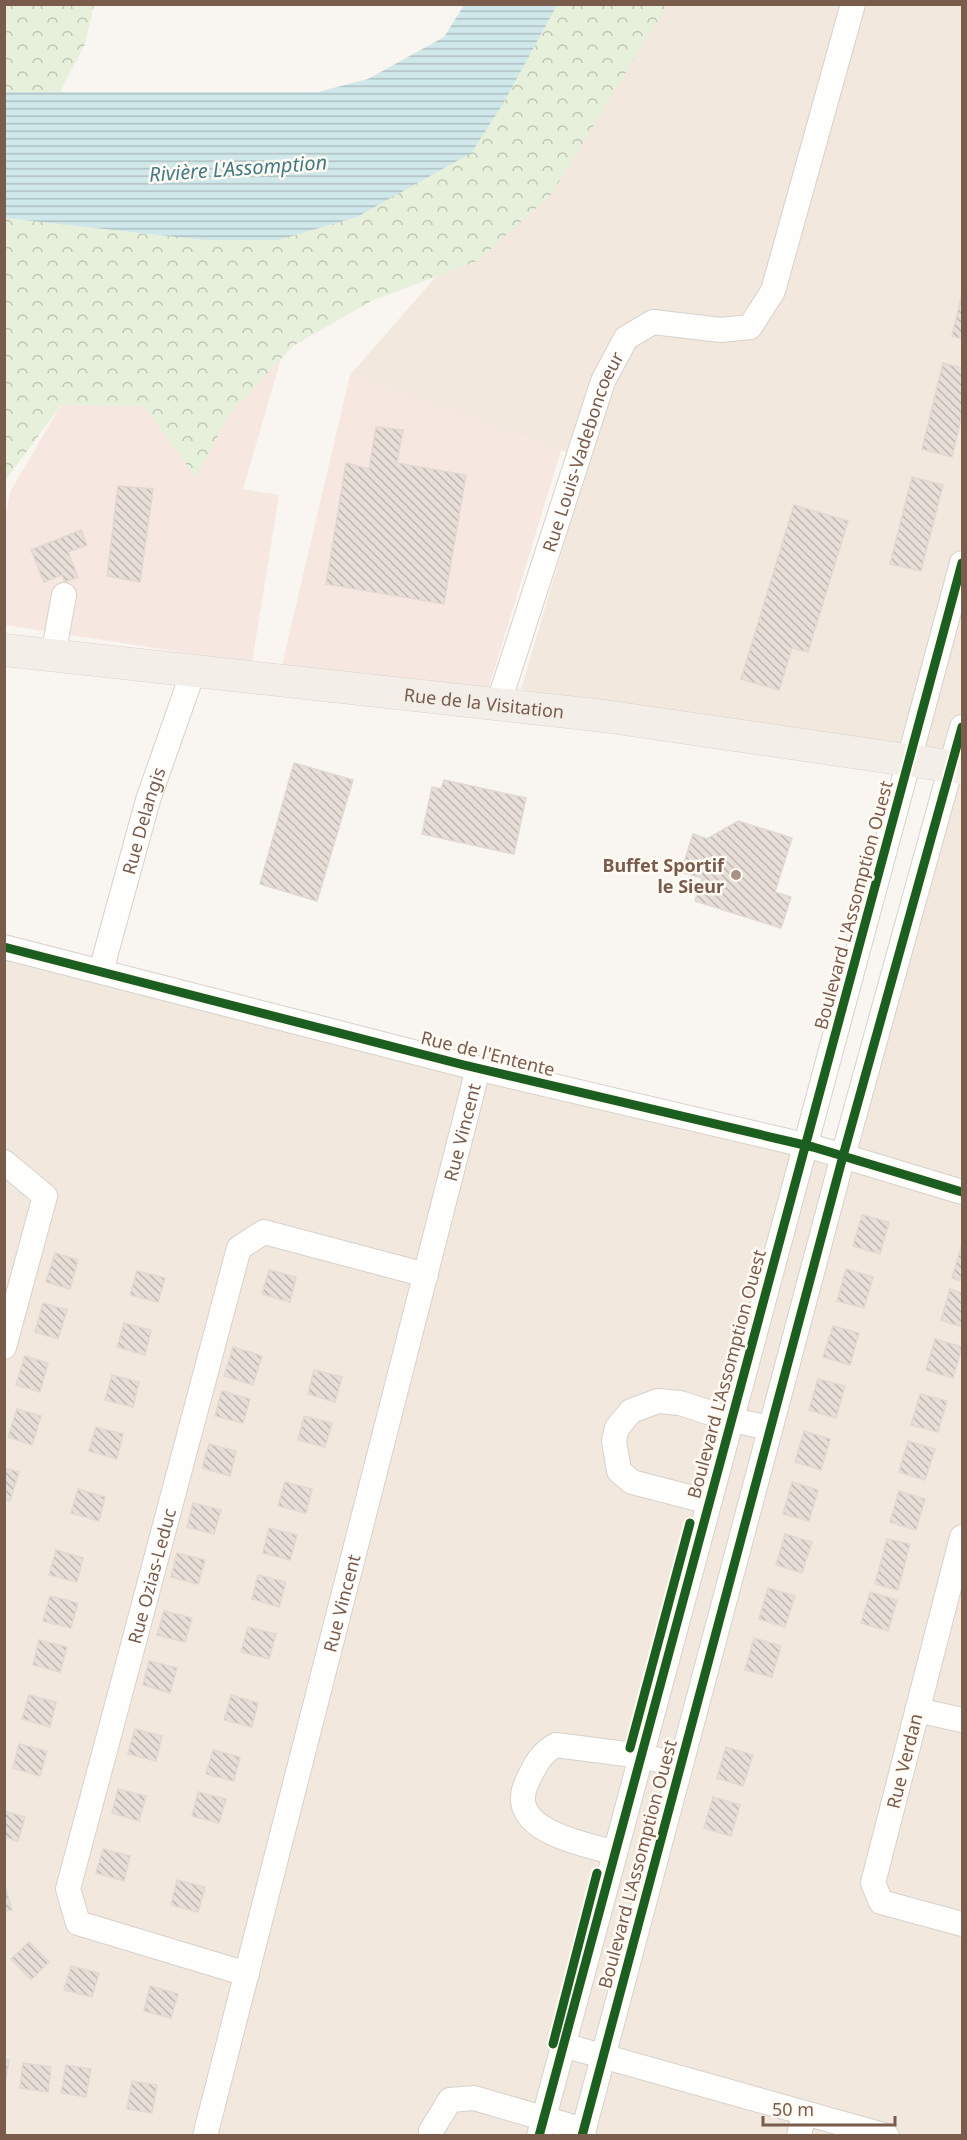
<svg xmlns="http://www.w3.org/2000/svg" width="967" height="2140" font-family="'Noto Sans',sans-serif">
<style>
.residential{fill:#f2e8de}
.commercial{fill:#f6e8e1}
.forest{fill:url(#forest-crowns)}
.water{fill:url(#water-rules)}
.building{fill:url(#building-back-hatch);stroke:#e2d8d2;stroke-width:1.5}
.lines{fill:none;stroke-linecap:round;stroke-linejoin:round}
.minor-casing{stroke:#d7d1cb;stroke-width:26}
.major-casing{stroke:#dad1cc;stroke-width:33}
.minor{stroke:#fefefd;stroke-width:24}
.major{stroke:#f3eee8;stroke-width:32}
.cycleway-casing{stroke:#fffaf3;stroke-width:13}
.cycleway{stroke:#1b5e20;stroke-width:9}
.poi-dot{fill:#a69286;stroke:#fffaf3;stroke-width:2}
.labels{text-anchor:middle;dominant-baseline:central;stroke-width:5;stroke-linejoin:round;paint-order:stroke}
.street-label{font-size:18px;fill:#7a5c4d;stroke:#fffaf3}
.poi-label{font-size:18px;font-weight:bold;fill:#7a5c4d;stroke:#fffaf3;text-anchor:end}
.water-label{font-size:20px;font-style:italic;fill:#437c86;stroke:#fffaf3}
</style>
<defs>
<pattern id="forest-crowns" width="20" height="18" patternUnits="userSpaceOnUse" patternTransform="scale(1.5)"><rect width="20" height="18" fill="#e7f0db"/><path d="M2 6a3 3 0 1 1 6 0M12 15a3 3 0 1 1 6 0" fill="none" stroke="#c0c6b4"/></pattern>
<pattern id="water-rules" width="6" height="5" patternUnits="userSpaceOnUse" patternTransform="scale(1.5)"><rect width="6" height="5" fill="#d0e8ea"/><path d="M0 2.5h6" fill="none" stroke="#aebfc0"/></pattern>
<pattern id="building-back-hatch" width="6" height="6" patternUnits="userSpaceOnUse" patternTransform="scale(1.5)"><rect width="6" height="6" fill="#e6ded7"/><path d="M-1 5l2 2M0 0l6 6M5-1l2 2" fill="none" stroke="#bfb7b1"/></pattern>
</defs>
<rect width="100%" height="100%" fill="#f9f5f0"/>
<path class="residential" d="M 633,5 L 962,5 L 962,2135 L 5,2135 L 4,934 L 846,1153 L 951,771 L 521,689 L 589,460 L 350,375 L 534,165 Z"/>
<path class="commercial" d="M 291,324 L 243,489 L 279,495 L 252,663 L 5,625 L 4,524 L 10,492 L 61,405 Z
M 350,375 L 561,450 L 488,691 L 282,665 Z"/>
<path class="forest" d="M 4,5 L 94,5 L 85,44 L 60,92 L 5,92 Z
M 557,5 L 667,5 L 551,195 L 477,261 L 371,301 L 293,346 L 228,416 L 196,478 L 144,406 L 61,405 L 5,481 L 5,218 L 203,240 L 279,240 L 357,217 L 503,104 Z"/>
<path class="water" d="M 464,5 L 557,5 L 503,104 L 471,153 L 357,217 L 279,240 L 203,240 L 5,218 L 5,92 L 318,92 L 368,79 L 444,37 Z"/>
<path class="building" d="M 962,294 L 962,339 L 952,336 Z
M 943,363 L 962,368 L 962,415 L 952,457 L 922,449 Z
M 376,427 L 403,430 L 397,463 L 466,475 L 444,604 L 326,584 L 346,463 L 369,469 Z
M 912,477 L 943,485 L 921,571 L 890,564 Z
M 118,486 L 153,489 L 140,582 L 107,576 Z
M 794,505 L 848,521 L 808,652 L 792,648 L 779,690 L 741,679 Z
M 81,530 L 87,545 L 68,552 L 78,577 L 65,582 L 62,575 L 44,582 L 31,550 Z
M 294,763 L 353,780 L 317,901 L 260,884 Z
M 444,780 L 526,798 L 514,854 L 422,834 L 432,787 L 441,789 Z
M 738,821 L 792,838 L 775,892 L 791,897 L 781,928 L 695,901 L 702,878 L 681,872 L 693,834 L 707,839 Z
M 862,1215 L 889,1222 L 880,1254 L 853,1246 Z
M 961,1247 L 962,1247 L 962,1281 L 952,1278 Z
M 55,1253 L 78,1260 L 70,1289 L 46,1282 Z
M 846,1269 L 873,1277 L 864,1308 L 837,1301 Z
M 269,1270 L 296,1277 L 290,1302 L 262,1294 Z
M 137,1271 L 165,1278 L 158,1302 L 130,1295 Z
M 950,1289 L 962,1293 L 962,1327 L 941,1320 Z
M 43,1303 L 67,1310 L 58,1339 L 35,1332 Z
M 124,1323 L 151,1330 L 145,1355 L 117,1347 Z
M 833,1326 L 859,1333 L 850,1365 L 823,1357 Z
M 935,1339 L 962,1347 L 953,1378 L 926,1370 Z
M 233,1347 L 262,1356 L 253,1385 L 224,1376 Z
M 25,1356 L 48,1363 L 40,1392 L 16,1385 Z
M 314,1370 L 342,1377 L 335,1402 L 308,1394 Z
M 112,1375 L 139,1382 L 133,1407 L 105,1400 Z
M 818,1379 L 845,1386 L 836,1418 L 809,1410 Z
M 222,1391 L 250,1399 L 243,1423 L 215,1416 Z
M 920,1394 L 947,1401 L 938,1432 L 911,1425 Z
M 17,1409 L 41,1416 L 32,1445 L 8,1437 Z
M 304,1416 L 332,1423 L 325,1447 L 298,1440 Z
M 96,1427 L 123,1434 L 117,1459 L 89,1451 Z
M 804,1431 L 830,1439 L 821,1470 L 795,1462 Z
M 908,1441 L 935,1449 L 925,1480 L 899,1472 Z
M 209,1444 L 236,1451 L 230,1476 L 202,1468 Z
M 4,1468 L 19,1472 L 10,1501 L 4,1499 Z
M 285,1482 L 312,1489 L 306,1513 L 278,1506 Z
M 792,1482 L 818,1490 L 809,1521 L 783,1514 Z
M 78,1489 L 105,1497 L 99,1521 L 71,1513 Z
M 899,1491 L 925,1499 L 916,1530 L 890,1522 Z
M 193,1503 L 221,1510 L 214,1534 L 187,1527 Z
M 269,1528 L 297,1535 L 290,1560 L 263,1553 Z
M 785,1534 L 812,1542 L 802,1573 L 776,1565 Z
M 887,1539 L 910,1544 L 898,1590 L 875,1584 Z
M 56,1550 L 83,1558 L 77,1582 L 49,1575 Z
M 177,1553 L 205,1560 L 198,1584 L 171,1577 Z
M 258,1575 L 286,1582 L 279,1607 L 252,1599 Z
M 768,1588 L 795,1596 L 785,1627 L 759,1619 Z
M 870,1592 L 897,1600 L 888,1631 L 861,1623 Z
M 50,1596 L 78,1603 L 71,1628 L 43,1621 Z
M 164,1611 L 192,1618 L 185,1642 L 157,1635 Z
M 248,1627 L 276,1634 L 269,1659 L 241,1652 Z
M 754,1638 L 781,1646 L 772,1677 L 745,1670 Z
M 39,1640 L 67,1647 L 60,1672 L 33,1665 Z
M 149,1661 L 177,1668 L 170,1693 L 143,1685 Z
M 29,1695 L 56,1702 L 50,1727 L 22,1719 Z
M 231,1695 L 258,1703 L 252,1727 L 224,1720 Z
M 135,1729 L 162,1736 L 156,1761 L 128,1754 Z
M 19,1744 L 47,1751 L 40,1776 L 13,1768 Z
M 726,1747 L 753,1755 L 743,1786 L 717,1778 Z
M 213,1750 L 240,1757 L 234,1781 L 206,1774 Z
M 118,1789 L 146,1796 L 139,1821 L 112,1813 Z
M 198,1792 L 226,1799 L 219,1823 L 192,1816 Z
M 713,1797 L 740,1805 L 731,1836 L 704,1828 Z
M 4,1811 L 25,1817 L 18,1841 L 4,1837 Z
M 103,1849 L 130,1856 L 124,1881 L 96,1873 Z
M 177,1880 L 205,1887 L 198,1912 L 171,1905 Z
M 4,1882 L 12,1910 L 4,1911 Z
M 29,1942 L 49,1962 L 31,1980 L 11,1959 Z
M 71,1966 L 99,1973 L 92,1997 L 64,1990 Z
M 150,1986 L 178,1994 L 171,2018 L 144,2011 Z
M 4,2060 L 9,2060 L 5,2085 L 4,2085 Z
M 23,2063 L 51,2067 L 48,2092 L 20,2088 Z
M 66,2065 L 91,2069 L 86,2097 L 61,2093 Z
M 132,2081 L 157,2085 L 152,2113 L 127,2109 Z"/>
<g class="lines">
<g class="minor-casing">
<g id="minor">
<path d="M 53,656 L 64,595"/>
<path id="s1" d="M 498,705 L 603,381 L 626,338 L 653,322 L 721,330 L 750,327 L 773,291 L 853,4"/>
<path d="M 4,947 L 464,1065 L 813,1147 L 962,1192"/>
<path id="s2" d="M 101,971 L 148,800 L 193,672"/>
<path d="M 4,1162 L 45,1196 L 4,1347"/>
<path d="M 709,1502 L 632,1482 L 619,1471 L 614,1441 L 617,1428 L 631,1411 L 658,1401 L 680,1403 L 732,1420 L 770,1428"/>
<path d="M 962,1537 L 873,1883 L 881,1902 L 962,1924"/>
<path d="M 917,1710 L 962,1720"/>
<path d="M 615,1853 C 582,1843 502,1830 528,1780 C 535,1765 541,1753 556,1745 L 641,1756 L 680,1765"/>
<path id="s3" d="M 247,1974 L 78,1923 L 68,1889 L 239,1248 L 264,1232 L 426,1275"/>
<path d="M 563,2045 L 887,2136"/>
<path id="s4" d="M 205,2136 L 478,1069"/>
<path d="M 432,2136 L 431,2131 L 450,2100 L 474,2098 L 584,2130"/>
<path d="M 539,2136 L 962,563"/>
<path d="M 582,2136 L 843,1156 L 962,727"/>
<path d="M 799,2136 L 804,2113"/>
</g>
</g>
<g class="major-casing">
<g id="major">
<path id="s5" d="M 4,650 L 604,716 L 962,768"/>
</g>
</g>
<use href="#minor" class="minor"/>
<use href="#major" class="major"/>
<g class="cycleway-casing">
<path id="cycleway" d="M 4,947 L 464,1065 L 813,1147 L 962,1192
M 630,1748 L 690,1523
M 553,2044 L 597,1873
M 539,2136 L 962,563
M 582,2136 L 843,1156 L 962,727"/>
</g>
<use href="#cycleway" class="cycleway"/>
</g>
<circle class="poi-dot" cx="736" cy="875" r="6"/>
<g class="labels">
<g class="street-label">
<text stroke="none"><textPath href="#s1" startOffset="267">Rue Louis-Vadeboncoeur</textPath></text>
<text stroke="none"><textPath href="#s5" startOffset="483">Rue de la Visitation</textPath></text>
<text stroke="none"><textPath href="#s2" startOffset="156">Rue Delangis</textPath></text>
<text transform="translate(853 905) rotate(-75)">Boulevard L'Assomption Ouest</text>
<text transform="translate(488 1053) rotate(14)">Rue de l'Entente</text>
<text stroke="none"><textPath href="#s4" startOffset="1036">Rue Vincent</textPath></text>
<text transform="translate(726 1374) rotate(-75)">Boulevard L'Assomption Ouest</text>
<text stroke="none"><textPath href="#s3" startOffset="536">Rue Ozias-Leduc</textPath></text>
<text stroke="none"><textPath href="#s4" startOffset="550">Rue Vincent</textPath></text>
<text transform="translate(904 1761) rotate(-76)">Rue Verdan</text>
<text transform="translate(637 1864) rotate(-75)">Boulevard L'Assomption Ouest</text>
</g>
<g class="poi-label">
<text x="724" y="865">Buffet Sportif<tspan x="724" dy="21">le Sieur</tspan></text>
</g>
<g class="water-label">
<text transform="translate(238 168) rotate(-4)">Rivière L'Assomption</text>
</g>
</g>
<rect width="967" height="2140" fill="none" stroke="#7a5c4d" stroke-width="12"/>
<path d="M763 2116v9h132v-9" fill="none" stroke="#7a5c4d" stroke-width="3"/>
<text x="772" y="2116" font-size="18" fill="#7a5c4d" stroke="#fffaf3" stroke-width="4.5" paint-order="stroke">50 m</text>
</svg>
